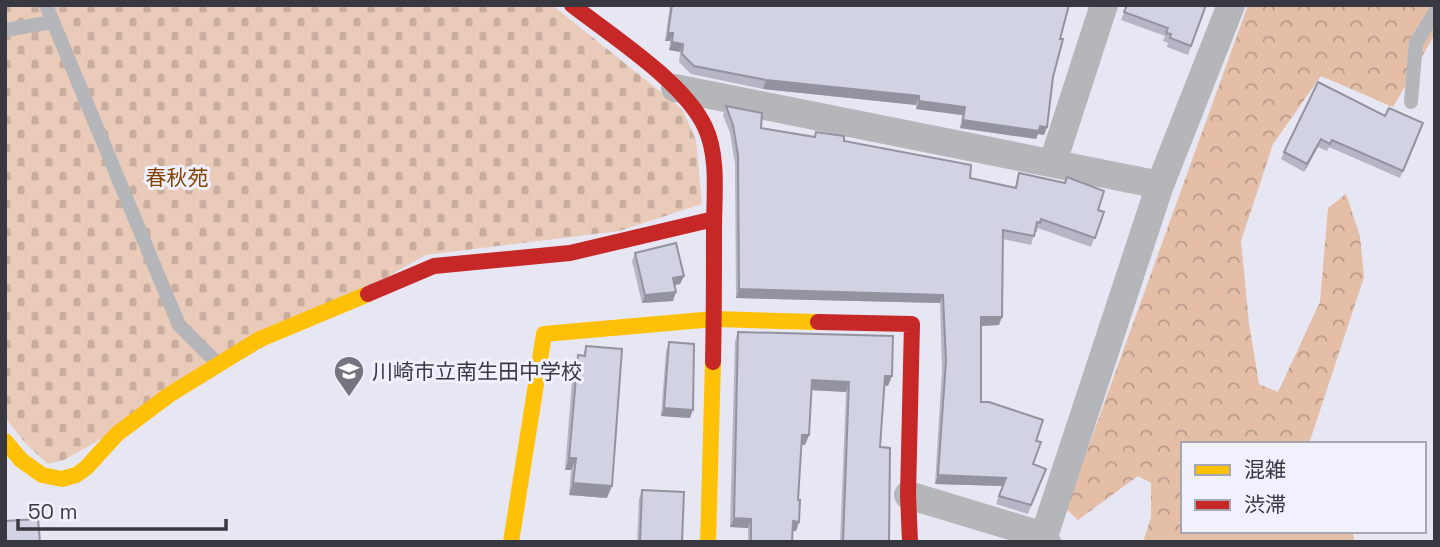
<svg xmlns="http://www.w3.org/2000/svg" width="1440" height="547" font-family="'Space Grotesk','Noto Sans JP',sans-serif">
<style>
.forest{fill:url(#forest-crowns)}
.cemetery{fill:url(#cemetery-stones)}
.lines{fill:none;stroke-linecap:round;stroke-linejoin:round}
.lane{stroke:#b5b6ba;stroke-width:14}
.street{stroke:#b5b6ba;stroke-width:28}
.slow{stroke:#ffc107;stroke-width:16}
.jam{stroke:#c62828;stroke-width:16}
.wall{fill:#b5b5c5}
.shaded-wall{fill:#9393a0}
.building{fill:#d2d2e5;stroke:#9393a0;stroke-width:2}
.labels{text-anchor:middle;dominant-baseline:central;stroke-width:6;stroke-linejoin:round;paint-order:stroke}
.park-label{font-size:21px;fill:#824301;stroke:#f0f0fe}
.poi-label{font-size:21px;fill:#383841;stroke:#f0f0fe;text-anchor:start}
</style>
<defs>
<pattern id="forest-crowns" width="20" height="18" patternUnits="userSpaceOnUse" patternTransform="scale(1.75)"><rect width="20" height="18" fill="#e4bea7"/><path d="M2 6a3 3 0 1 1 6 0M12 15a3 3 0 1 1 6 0" fill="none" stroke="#ba9b8a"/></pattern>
<pattern id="cemetery-stones" width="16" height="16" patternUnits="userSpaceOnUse" patternTransform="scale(1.75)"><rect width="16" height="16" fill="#eacab9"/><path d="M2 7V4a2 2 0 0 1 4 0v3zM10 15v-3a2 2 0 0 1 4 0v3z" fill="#c9aea0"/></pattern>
</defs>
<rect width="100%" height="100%" fill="#e7e7f3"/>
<path class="forest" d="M 1248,5 L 1435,5 L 1435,34 L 1393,107 L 1321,76 L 1273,144 L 1241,241 L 1249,323 L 1259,384 L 1278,392 L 1320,302 L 1328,208 L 1346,194 L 1360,236 L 1364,277 L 1309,444 L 1183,444 L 1183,531 L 1352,531 L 1355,542 L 1143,542 L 1151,517 L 1151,483 L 1138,476 L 1078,520 L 1066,509 Z"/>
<path class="cemetery" d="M 5,5 L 552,5 L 682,109 L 696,140 L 702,204 L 619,231 L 426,255 L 64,460 L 48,464 L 27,445 L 5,418 Z"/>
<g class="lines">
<path class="lane" d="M 46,5 L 179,325 L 218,364
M 5,30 L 53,22
M 1411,102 L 1416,43 L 1435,12"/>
<path class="street" d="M 675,88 L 1160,185
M 1053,162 L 1104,5
M 908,495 L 1044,536
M 1047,542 L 1044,536 L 1160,185 L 1231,5"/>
<path class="slow" d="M 5,441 L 21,460 L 42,475 L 62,479 L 76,475 L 86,468 L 117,434 L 169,395 L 258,340 L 368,294
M 511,542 L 544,334 L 714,319 L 818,322
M 708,542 L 713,362"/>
<path class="jam" d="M 572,5 C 612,36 684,82 705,127 C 719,156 714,197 714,228 C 714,273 714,317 713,362
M 368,294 L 434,266 L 570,253 L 714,219
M 818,322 L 912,324 L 908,495 L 910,542"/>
</g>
<path class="wall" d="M 670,5 L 1069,5 L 1060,39 L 1053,77 L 1047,127 L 1044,135 L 1038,134 L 1036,139 L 960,128 L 962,115 L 916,109 L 916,105 L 763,89 L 691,74 L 679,62 L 680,52 L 669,50 L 670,41 L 665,41 Z
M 1127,5 L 1206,5 L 1188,55 L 1167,47 L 1168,43 L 1163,41 L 1165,36 L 1121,20 Z
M 726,106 L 761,128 L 814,137 L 816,132 L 970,178 L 1015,188 L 1019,173 L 1104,212 L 1091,247 L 1038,228 L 1037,232 L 1035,231 L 1031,245 L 1003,239 L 999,325 L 981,326 L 981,402 L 1036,441 L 1033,464 L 1046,469 L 1028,514 L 996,504 L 1002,486 L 935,484 L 942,369 L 940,303 L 736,298 L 735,164 L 730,133 L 723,115 Z
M 1385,116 L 1420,131 L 1400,178 L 1329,147 L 1327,151 L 1318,147 L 1304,172 L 1281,159 L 1284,152 Z
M 635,253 L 684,276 L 680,284 L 674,285 L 673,301 L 642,303 L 632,261 Z
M 738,332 L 888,386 L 884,385 L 880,447 L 889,542 L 840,542 L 846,392 L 812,390 L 809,435 L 805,445 L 802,445 L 798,500 L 799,522 L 796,531 L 792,531 L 792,542 L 748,542 L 748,528 L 730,527 L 735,341 Z
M 669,342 L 690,418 L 661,416 L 666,351 Z
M 586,346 L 607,498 L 569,495 L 571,470 L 565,470 L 573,367 L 578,355 L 583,356 Z
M 642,490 L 682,542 L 637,542 L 639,499 Z"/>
<path class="shaded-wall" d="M 668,33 L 673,33 L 670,41 L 665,41 Z
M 672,42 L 683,44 L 680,52 L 669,50 Z
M 766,80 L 919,96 L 916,105 L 763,89 Z
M 919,101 L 965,107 L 962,115 L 916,109 Z
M 963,120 L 1040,126 L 1047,127 L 1044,135 L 1038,134 L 1036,139 L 960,128 Z
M 1321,139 L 1318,147 L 1304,172 L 1307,164 Z
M 684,276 L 680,284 L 670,286 L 673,278 Z
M 739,289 L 943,295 L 940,303 L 736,298 Z
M 676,292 L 673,301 L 642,303 L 645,295 Z
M 981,317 L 1002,317 L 999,325 L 978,326 Z
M 885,376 L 892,376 L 888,386 L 881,385 Z
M 812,380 L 849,382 L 846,392 L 809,390 Z
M 664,408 L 693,410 L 690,418 L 661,416 Z
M 802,435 L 809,435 L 805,445 L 799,444 Z
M 569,458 L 576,458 L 571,470 L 565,470 Z
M 938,475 L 1006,478 L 1003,486 L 935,484 Z
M 573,483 L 612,486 L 607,498 L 569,495 Z
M 734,518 L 751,519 L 748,528 L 730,527 Z
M 793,521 L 799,522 L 796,531 L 789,531 Z"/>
<path class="building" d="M 672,5 L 1069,5 L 1060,39 L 1063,39 L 1053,77 L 1047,127 L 1040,126 L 1039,131 L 963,120 L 965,107 L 919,101 L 919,96 L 766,80 L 694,66 L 682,54 L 683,44 L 672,42 L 673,33 L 668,33 Z
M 1127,5 L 1206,5 L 1191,46 L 1170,38 L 1171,34 L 1166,33 L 1168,28 L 1124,12 Z
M 1318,82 L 1385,116 L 1389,108 L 1423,123 L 1403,171 L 1332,140 L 1330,144 L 1321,139 L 1307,164 L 1284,152 Z
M 726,106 L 762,113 L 761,128 L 815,137 L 816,132 L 844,136 L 844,141 L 971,165 L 970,178 L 1016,188 L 1019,173 L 1065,183 L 1067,177 L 1104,191 L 1098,210 L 1104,212 L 1095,238 L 1041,219 L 1040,223 L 1037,222 L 1034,236 L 1003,230 L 1002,317 L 981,317 L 981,402 L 989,402 L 1043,420 L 1036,441 L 1041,442 L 1033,464 L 1046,469 L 1031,505 L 999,496 L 1006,478 L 938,475 L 946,361 L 943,295 L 739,289 L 738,155 L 733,125 Z
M 676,243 L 684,276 L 673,278 L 676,292 L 645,295 L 635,253 Z
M 738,332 L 893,336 L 892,376 L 885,376 L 880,447 L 890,448 L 889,542 L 843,542 L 849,382 L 812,380 L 809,435 L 802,435 L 798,500 L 800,500 L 799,522 L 793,521 L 792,542 L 751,542 L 751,519 L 734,518 Z
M 669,342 L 694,344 L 693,410 L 664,408 Z
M 586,346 L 622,349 L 612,486 L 573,483 L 576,458 L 569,458 L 578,355 L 585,356 Z
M 642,490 L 684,492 L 682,542 L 640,542 Z
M 38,519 L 40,542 L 5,542 L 5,521 Z"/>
<defs>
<g id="school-pin" transform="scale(1.575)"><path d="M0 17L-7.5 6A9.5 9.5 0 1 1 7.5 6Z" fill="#75757f" stroke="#f0f0fe"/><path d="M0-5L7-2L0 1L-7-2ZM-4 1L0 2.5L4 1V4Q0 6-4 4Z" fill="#fff"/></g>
</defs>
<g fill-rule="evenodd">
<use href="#school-pin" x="349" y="371"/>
</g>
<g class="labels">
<g class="park-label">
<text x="177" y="177">春秋苑</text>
</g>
<g class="poi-label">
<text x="372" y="371">川崎市立南生田中学校</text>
</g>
</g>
<rect width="1440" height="547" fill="none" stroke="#383841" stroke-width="14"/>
<rect x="1181" y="442" width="245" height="91" fill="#f0f0fe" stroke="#a6a6b2" stroke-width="2"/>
<rect x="1195" y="465" width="35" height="10" fill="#ffc107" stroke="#a6a6b2" stroke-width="2"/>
<text x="1244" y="477" font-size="21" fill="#383841">混雑</text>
<rect x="1195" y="500" width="35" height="10" fill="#c62828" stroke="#a6a6b2" stroke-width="2"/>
<text x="1244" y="512" font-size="21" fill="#383841">渋滞</text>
<path d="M18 519v10h208v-10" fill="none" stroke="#383841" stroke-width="3.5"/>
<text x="28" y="519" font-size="21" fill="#383841" stroke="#f0f0fe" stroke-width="5" paint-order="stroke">50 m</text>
</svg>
